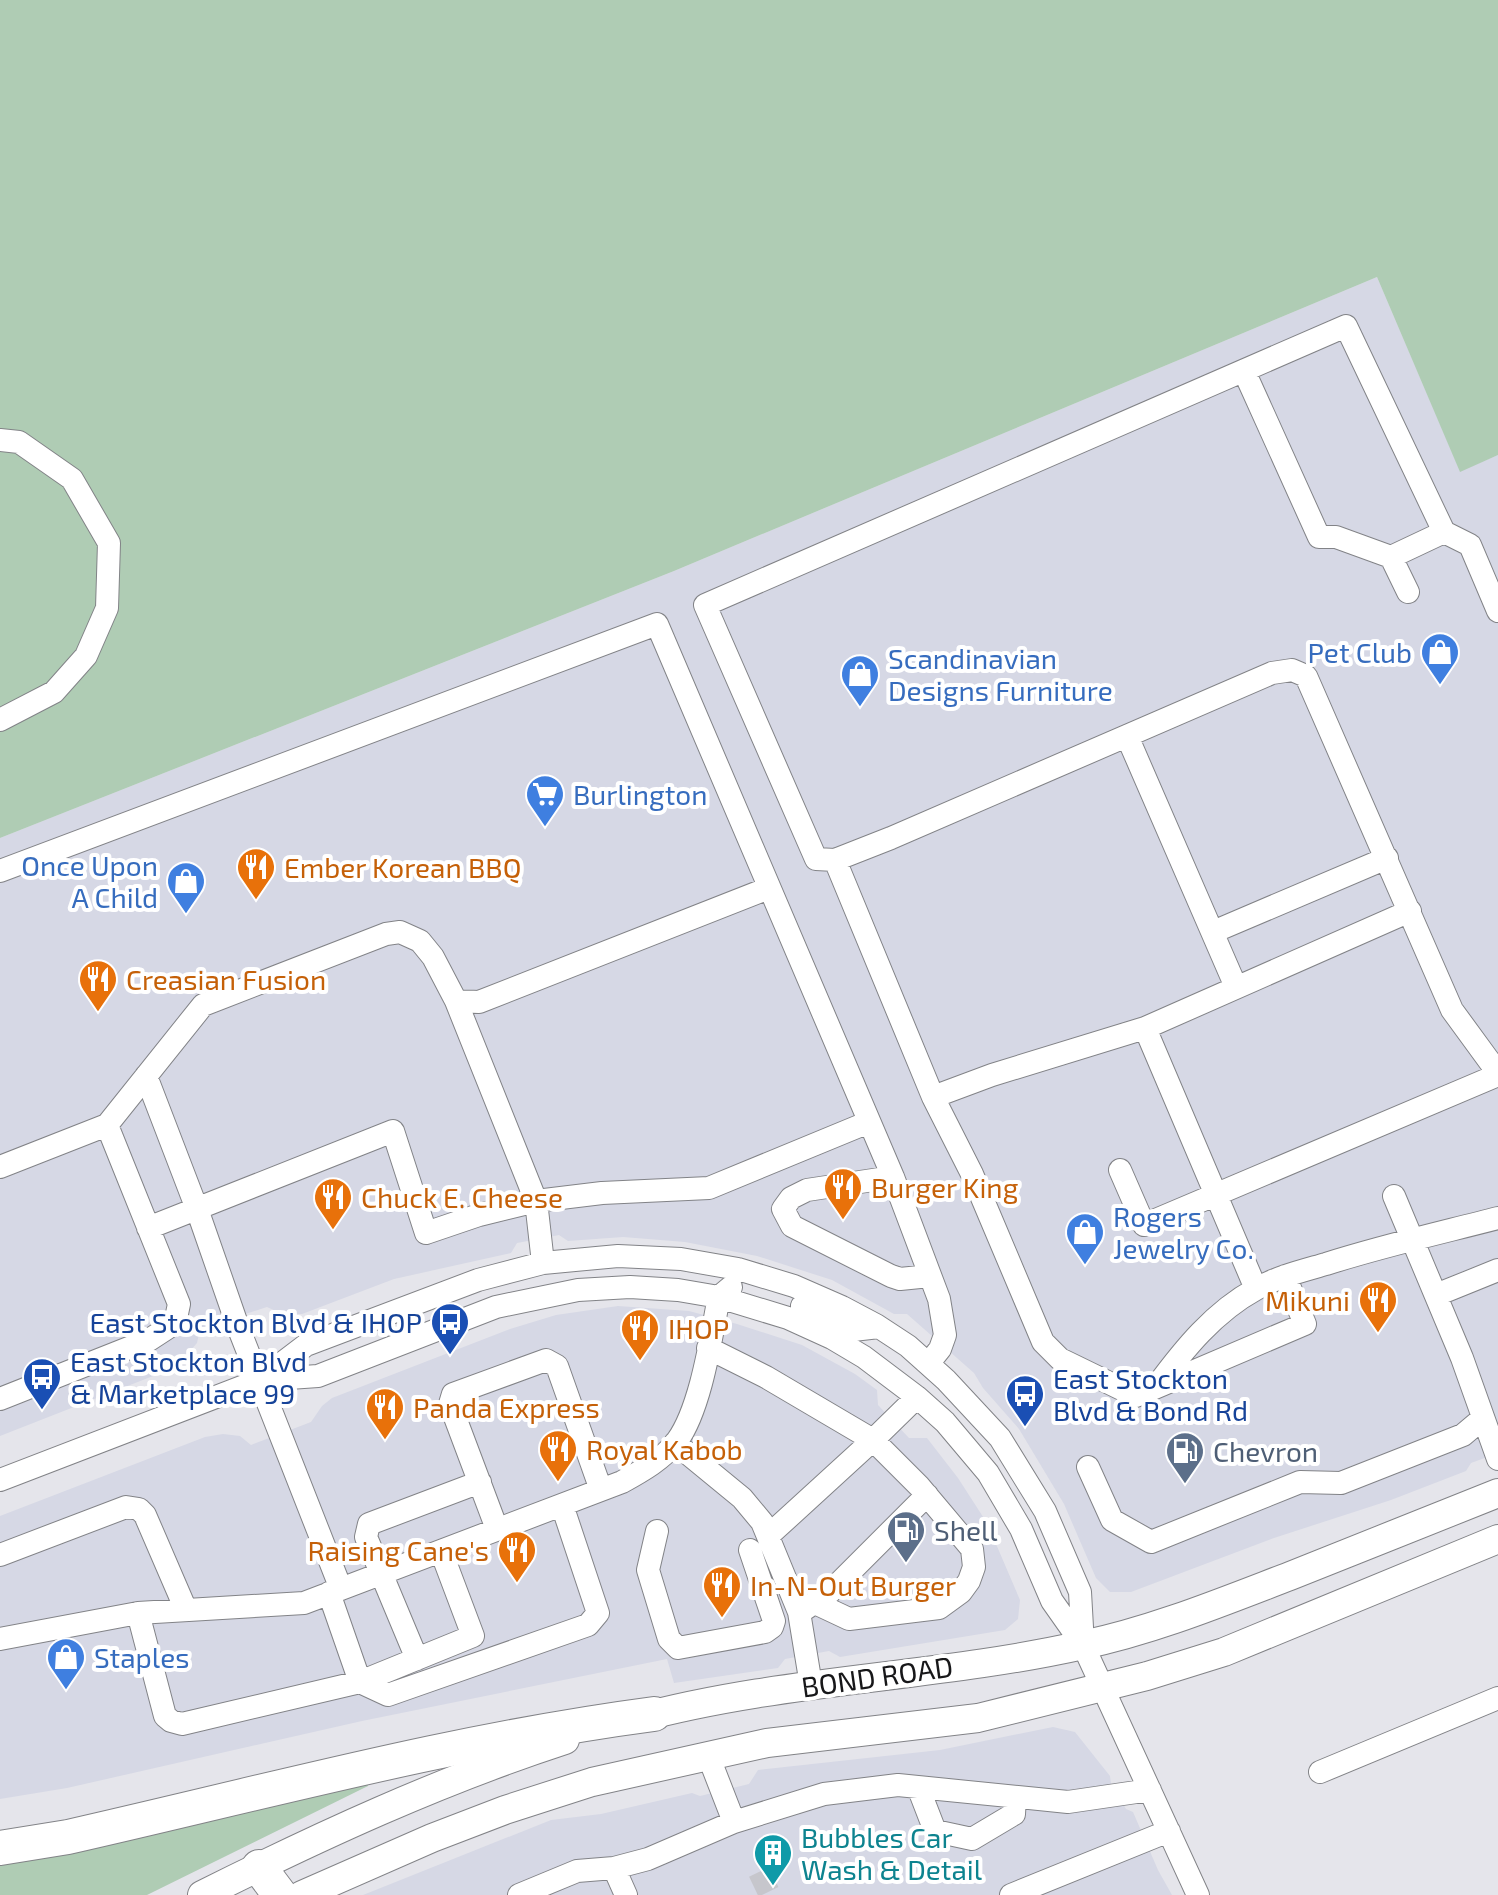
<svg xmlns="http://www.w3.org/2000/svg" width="1498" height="1895" font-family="'Exo 2',sans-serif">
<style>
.built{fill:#d6d8e5}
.green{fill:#afccb4}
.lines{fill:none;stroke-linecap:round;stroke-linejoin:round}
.minor-tunnel{stroke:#c6c6cc;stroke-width:22;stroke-dasharray:22 11;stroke-linecap:butt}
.minor-casing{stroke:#828387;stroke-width:24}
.major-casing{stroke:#828387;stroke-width:30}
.highway-casing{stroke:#828387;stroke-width:36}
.minor{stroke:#fff;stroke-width:22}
.major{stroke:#fff;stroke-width:28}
.highway{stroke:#fff;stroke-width:34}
.labels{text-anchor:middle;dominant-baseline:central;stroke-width:8;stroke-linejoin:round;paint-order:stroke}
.shop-label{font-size:28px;fill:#366cbe;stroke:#fff;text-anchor:start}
.food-label{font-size:28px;fill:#c56008;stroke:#fff;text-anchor:start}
.transit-label{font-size:28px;fill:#164399;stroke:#fff;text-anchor:start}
.service-label{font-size:28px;fill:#4e5e75;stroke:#fff;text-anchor:start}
.street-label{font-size:28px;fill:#171719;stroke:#fff}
.culture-label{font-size:28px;fill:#0d838f;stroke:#fff;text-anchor:start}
</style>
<rect width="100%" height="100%" fill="#e5e5eb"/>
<path class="built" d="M 1377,277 L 1460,471 L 1498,455 L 1498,1453 L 1471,1463 L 1466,1471 L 1391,1500 L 1274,1538 L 1131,1592 L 1110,1592 L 1096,1578 L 1064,1504 L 1019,1429 L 983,1388 L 974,1373 L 907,1314 L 894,1314 L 832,1280 L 757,1256 L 685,1242 L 623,1237 L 568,1241 L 559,1235 L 517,1243 L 511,1253 L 394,1279 L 302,1314 L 282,1314 L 267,1307 L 200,1329 L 197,1343 L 176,1367 L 0,1436 L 0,838 L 674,571 Z
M 618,1306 L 689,1311 L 737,1324 L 802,1345 L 855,1374 L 877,1390 L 878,1405 L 909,1438 L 927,1438 L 958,1478 L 987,1523 L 1020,1600 L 1018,1619 L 1005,1630 L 840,1657 L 829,1651 L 785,1659 L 778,1668 L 674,1683 L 667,1659 L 362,1721 L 67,1788 L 0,1799 L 0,1516 L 205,1437 L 223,1434 L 240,1436 L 251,1445 L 311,1422 L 322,1406 L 332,1398 L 510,1329 L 556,1315 Z
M 1053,1727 L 1075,1732 L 1110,1776 L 1111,1784 L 1126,1809 L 1133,1812 L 1158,1870 L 1172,1895 L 363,1895 L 551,1820 L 601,1814 L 692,1793 L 700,1796 L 749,1784 L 758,1770 L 940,1750 Z"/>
<path class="green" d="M 0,0 L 1498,0 L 1498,455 L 1460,472 L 1377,277 L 674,571 L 0,838 Z
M 367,1780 L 368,1786 L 147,1895 L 0,1895 L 0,1861 Z"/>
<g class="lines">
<path class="minor-tunnel" d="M 759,1872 L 770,1895"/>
<g class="minor-casing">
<path id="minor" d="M 1244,371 L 1319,537 L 1336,537 L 1391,557 L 1408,592
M 0,440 L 19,442 L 72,479 L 109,543 L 107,608 L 86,656 L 54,692 L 0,720
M 1391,557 L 1444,532
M 1498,611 L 1470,545 L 1444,532 L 1346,326 L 705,605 L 816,859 L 835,860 L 891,838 L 1272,673 L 1292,670 L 1306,676 L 1452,1010 L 1498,1073
M 1127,736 L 1236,987
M 835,860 L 933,1097 L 972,1174 L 1043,1342 L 1060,1359 L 1136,1396 L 1305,1324 L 1285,1276
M 0,871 L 657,624 L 893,1177 L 939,1299 L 945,1335 L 940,1349 L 928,1364
M 1213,932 L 1387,858
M 456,1001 L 479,1002 L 769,888
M 1145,1028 L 1256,1289
M 146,1076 L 197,1209 L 237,1324 L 341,1589
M 933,1097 L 992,1075 L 1145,1028 L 1410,911
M 0,1167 L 107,1125 L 203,1005 L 386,934 L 400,932 L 420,941 L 433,957 L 456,1001 L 536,1201 L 543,1263
M 1120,1170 L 1144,1225 L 1498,1075
M 893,1177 L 807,1190 L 791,1198 L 783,1209 L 792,1226 L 891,1276 L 900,1279 L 930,1276
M 1394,1196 L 1462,1358 L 1498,1459
M 148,1228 L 393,1131 L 426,1233 L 479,1215 L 536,1201 L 602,1193 L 709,1188 L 869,1122
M 1436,1295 L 1498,1270
M 802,1306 L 853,1330 L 879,1327
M 708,1348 L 766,1377 L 873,1440 L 919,1486 L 972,1549 L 974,1567 L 969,1581 L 961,1592 L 939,1608 L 849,1619 L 815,1603
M 260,1380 L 318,1376 L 496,1307 L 578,1290 L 630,1287 L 678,1290 L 719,1297 L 788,1318 L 832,1338 L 864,1357 L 917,1397 L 945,1422 L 988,1473 L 1021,1529 L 1052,1601 L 1083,1645 L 1198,1895
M 1156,1387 C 1184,1349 1214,1312 1256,1289 C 1277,1277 1302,1271 1326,1264 C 1382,1246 1440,1233 1498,1218
M 0,1399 L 149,1340 L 175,1323 L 179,1304 L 107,1125
M 675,1443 L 742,1498 L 762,1522 L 799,1612 L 811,1685
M 1088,1467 L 1112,1520 L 1151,1542 L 1300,1482 L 1341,1483 L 1463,1435 L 1482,1419
M 0,1480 L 260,1380 L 306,1345 L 478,1280 L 543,1263 L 618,1256 L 681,1259 L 738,1269 L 794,1286 L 842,1307 L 876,1325 L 908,1346 L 946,1380 L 1000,1438 L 1045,1511 L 1080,1592 L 1083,1645
M 497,1529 L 450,1404 L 453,1394 L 546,1360 L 557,1366 L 601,1490
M 657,1531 L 648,1570 L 669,1639 L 678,1648 L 765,1632 L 772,1627 L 774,1621 L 750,1550
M 768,1536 L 873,1440 L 917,1397
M 0,1555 L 126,1507 L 139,1509 L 145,1515 L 186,1610
M 329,1593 L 360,1682 L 388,1695 L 588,1625 L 598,1613 L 562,1505
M 805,1609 L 830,1592 L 927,1495
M 138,1613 L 165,1716 L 171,1721 L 182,1724 L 360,1682 L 473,1636 L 441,1551
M 0,1639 L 138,1613 L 304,1603 L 622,1482 C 642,1471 663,1459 677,1441 C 701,1408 711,1337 719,1297 L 731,1287
M 417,1659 L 366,1537 L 369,1524 L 480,1482
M 708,1755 L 734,1822
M 1320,1772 L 1498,1698
M 918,1787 L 935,1831 L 972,1839 L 1014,1814 L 1015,1797
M 614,1868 L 626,1895
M 519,1895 L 577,1871 L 614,1868 L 648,1859 L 734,1822 L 824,1794 L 898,1785 L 1068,1802 L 1150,1790
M 1011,1895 L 1169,1831"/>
</g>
<g class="major-casing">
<path id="major" d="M 635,1719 C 782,1679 935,1678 1083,1645 C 1154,1630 1222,1602 1290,1576 C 1359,1548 1429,1521 1498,1493
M 202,1895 C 320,1836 439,1781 565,1740
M 302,1895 L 432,1838 L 505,1810 L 592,1782 L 767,1743 L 978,1718 L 1147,1676 L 1224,1652 L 1498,1539"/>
</g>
<g class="highway-casing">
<path id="highway" d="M 0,1848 L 68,1837 C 262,1793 456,1740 654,1714
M 259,1867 L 280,1895"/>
</g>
<use href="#minor" class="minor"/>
<use href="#major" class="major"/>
<use href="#highway" class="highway"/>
</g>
<defs>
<g id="shop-pin" transform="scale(2)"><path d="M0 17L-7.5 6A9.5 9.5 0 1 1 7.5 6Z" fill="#3f7fe0" stroke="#fff"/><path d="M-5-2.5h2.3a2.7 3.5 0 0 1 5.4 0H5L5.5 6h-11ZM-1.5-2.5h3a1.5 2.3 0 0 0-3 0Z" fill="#fff"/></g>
<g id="supermarket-pin" transform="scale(2)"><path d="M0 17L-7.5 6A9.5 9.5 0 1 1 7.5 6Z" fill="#3f7fe0" stroke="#fff"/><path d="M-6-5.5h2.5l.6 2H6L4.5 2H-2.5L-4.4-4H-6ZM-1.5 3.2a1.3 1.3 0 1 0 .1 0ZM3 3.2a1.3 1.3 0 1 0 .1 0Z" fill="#fff"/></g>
<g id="restaurant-pin" transform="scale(2)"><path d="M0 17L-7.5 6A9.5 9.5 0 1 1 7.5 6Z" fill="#e8710a" stroke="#fff"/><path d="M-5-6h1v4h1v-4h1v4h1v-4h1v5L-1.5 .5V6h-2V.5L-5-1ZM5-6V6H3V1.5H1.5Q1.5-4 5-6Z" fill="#fff"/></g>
<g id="bus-pin" transform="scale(2)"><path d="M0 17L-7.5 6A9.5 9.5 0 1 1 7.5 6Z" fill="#1a4fb4" stroke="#fff"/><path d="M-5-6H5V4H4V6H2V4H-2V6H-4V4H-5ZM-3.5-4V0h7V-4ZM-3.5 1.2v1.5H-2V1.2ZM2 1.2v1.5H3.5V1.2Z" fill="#fff"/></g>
<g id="fuel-pin" transform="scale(2)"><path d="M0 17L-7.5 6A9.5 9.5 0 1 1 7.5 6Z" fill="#5c6f8a" stroke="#fff"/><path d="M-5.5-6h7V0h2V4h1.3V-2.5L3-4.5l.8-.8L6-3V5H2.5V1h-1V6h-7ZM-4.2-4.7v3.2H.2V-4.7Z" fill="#fff"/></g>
<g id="building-pin" transform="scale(2)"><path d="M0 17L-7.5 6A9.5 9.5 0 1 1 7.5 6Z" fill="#0f9aa8" stroke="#fff"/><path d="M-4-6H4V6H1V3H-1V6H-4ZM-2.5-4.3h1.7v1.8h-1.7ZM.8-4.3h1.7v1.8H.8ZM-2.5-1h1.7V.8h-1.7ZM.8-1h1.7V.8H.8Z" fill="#fff"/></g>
</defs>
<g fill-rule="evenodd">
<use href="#shop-pin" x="1440" y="652"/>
<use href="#shop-pin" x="860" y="674"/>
<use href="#supermarket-pin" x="545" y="794"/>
<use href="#restaurant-pin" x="256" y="867"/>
<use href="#shop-pin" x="186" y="881"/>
<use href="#restaurant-pin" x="98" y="979"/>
<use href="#restaurant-pin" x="843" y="1187"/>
<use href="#restaurant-pin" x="333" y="1197"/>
<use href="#shop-pin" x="1085" y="1232"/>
<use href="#restaurant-pin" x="1378" y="1300"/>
<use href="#bus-pin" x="450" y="1322"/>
<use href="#restaurant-pin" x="640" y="1328"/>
<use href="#bus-pin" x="42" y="1377"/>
<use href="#bus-pin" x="1025" y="1394"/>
<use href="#restaurant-pin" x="385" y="1407"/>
<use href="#restaurant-pin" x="558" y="1449"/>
<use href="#fuel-pin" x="1185" y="1451"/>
<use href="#fuel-pin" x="906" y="1530"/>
<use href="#restaurant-pin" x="517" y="1550"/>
<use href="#restaurant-pin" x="722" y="1585"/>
<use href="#shop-pin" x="66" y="1657"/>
<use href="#building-pin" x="773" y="1853"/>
</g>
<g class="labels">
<g class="shop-label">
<text x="1412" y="652" text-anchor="end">Pet Club</text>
<text x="888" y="658">Scandinavian<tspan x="888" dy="32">Designs Furniture</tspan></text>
<text x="573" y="794">Burlington</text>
<text x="158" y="865" text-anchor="end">Once Upon<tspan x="158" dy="32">A Child</tspan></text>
<text x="1113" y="1216">Rogers<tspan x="1113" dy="32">Jewelry Co.</tspan></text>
<text x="94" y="1657">Staples</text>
</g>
<g class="food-label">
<text x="284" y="867">Ember Korean BBQ</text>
<text x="126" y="979">Creasian Fusion</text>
<text x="871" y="1187">Burger King</text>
<text x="361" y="1197">Chuck E. Cheese</text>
<text x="1350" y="1300" text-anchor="end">Mikuni</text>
<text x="668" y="1328">IHOP</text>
<text x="413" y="1407">Panda Express</text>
<text x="586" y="1449">Royal Kabob</text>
<text x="489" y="1550" text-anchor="end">Raising Cane's</text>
<text x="750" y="1585">In-N-Out Burger</text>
</g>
<g class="transit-label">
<text x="422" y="1322" text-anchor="end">East Stockton Blvd &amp; IHOP</text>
<text x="70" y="1361">East Stockton Blvd<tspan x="70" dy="32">&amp; Marketplace 99</tspan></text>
<text x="1053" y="1378">East Stockton<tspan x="1053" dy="32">Blvd &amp; Bond Rd</tspan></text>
</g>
<g class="service-label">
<text x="1213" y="1451">Chevron</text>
<text x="934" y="1530">Shell</text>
</g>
<g class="street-label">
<text transform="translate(877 1676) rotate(-8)">BOND ROAD</text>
</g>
<g class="culture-label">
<text x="801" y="1837">Bubbles Car<tspan x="801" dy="32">Wash &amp; Detail</tspan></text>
</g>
</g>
</svg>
